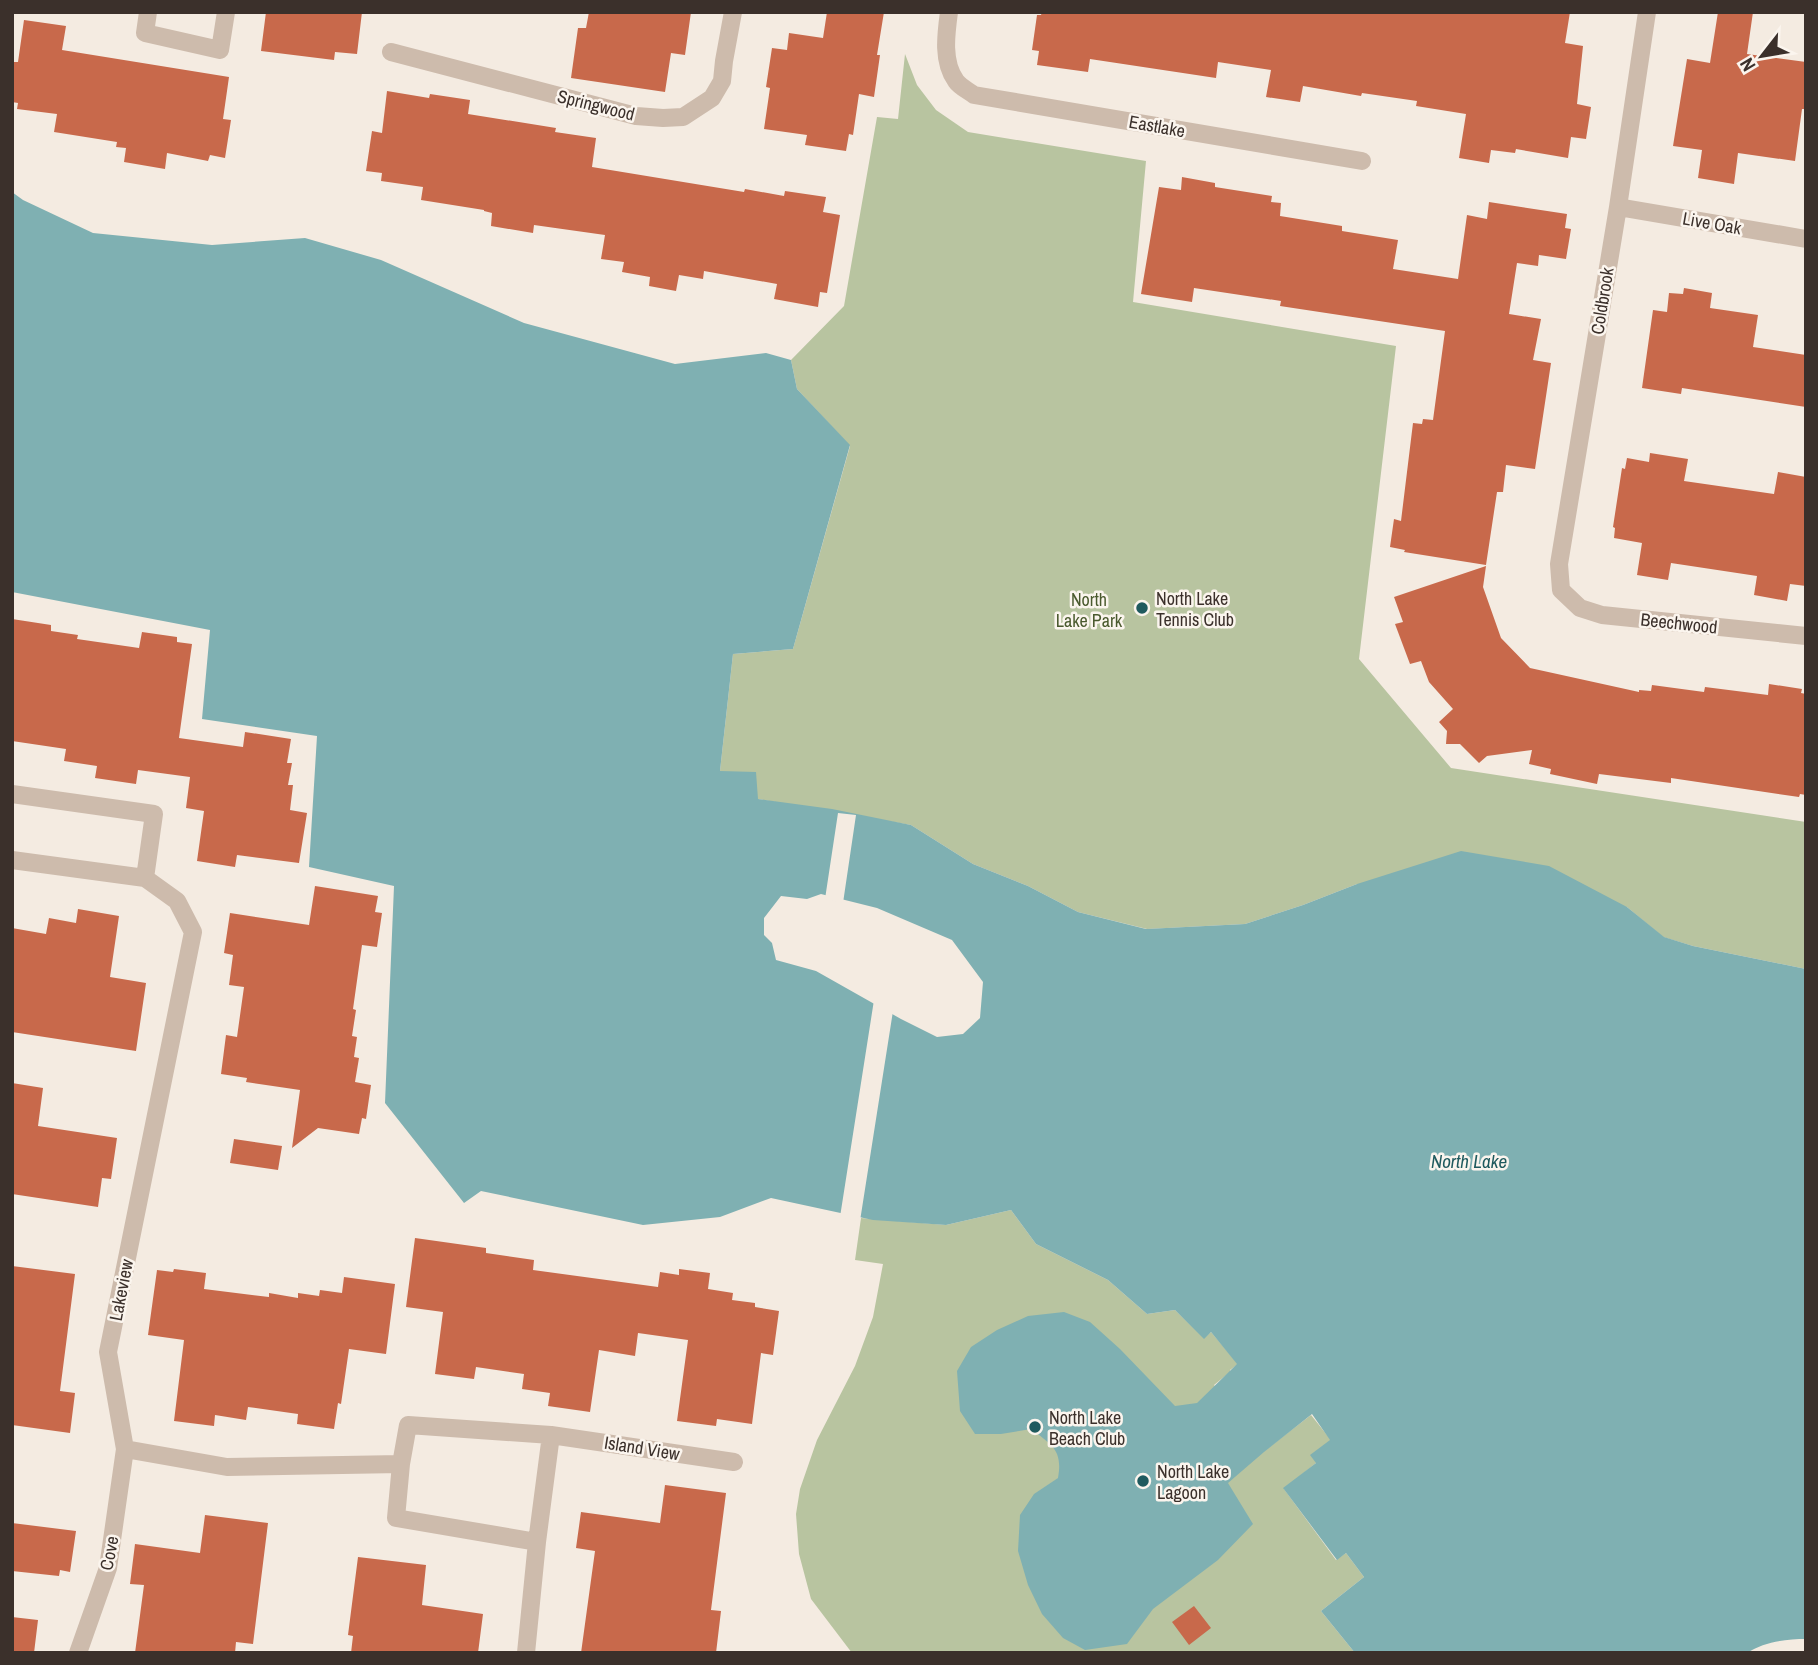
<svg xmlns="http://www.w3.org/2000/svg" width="1818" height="1665" font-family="'Archivo Narrow',sans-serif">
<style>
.green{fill:#b8c4a0}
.water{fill:#7fb0b2;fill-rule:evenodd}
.pier{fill:#f4ebe1}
.building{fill:#c8694b}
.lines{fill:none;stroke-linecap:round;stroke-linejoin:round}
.minor{stroke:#cdbbac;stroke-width:18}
.poi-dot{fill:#1f5a5e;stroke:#fbf5ee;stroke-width:2.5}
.labels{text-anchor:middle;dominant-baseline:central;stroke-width:5;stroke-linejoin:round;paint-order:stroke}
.street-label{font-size:18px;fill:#3b302b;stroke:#fbf5ee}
.poi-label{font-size:18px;fill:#3b302b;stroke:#fbf5ee;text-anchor:start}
.park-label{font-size:18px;fill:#4a5a2e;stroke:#fbf5ee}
.water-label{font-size:19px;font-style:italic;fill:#1f5a5e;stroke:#fbf5ee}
</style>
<rect width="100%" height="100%" fill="#f4ebe1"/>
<path class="green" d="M 905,54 L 917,85 L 936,110 L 968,132 L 1146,161 L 1133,302 L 1396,346 L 1359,659 L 1451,768 L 1806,822 L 1806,969 L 1693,946 L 1663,937 L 1627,907 L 1357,884 L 1303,905 L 1245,924 L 1147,929 L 1078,912 L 1028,886 L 973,864 L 911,825 L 758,799 L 720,771 L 733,654 L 793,649 L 850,446 L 797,389 L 791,360 L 844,306 L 877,117 L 898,119 Z
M 1011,1210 L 1036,1244 L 1108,1280 L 1147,1314 L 1175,1310 L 1204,1338 L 1211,1332 L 1238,1364 L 1230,1370 L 1230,1372 L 1214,1385 L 1263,1452 L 1311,1415 L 1331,1440 L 1316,1463 L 1284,1489 L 1336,1560 L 1346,1553 L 1364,1577 L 1321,1611 L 1355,1653 L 852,1653 L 811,1599 L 799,1554 L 796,1514 L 800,1489 L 817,1440 L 855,1366 L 873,1317 L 883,1264 L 855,1260 L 861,1218 L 946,1225 Z"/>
<path class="water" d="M 12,192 L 23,200 L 93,233 L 212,245 L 305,238 L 381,260 L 524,323 L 675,364 L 766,353 L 791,360 L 797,389 L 850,445 L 793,649 L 733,654 L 720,771 L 756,772 L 758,799 L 832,809 L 911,825 L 973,864 L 1028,886 L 1078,912 L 1146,929 L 1245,924 L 1303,905 L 1357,884 L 1461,851 L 1549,866 L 1627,907 L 1664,937 L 1693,946 L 1806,969 L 1806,1639 C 1786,1639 1764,1642 1747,1653 L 1355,1653 L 1321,1611 L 1364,1577 L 1346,1553 L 1337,1560 L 1283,1488 L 1316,1463 L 1310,1455 L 1330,1440 L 1312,1414 L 1264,1452 L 1228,1483 L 1253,1524 L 1218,1560 L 1153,1609 L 1127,1644 L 1085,1650 L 1063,1638 L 1042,1614 L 1028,1585 L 1018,1551 L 1020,1515 L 1034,1494 L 1058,1478 C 1063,1450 1052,1445 1031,1429 L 1001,1434 L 975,1434 L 960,1411 L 957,1371 L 971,1347 L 997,1330 L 1028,1316 L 1064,1312 L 1090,1322 L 1120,1349 L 1175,1406 L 1197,1403 L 1237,1364 L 1211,1332 L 1204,1339 L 1175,1310 L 1147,1314 L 1108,1280 L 1036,1244 L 1011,1210 L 946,1225 L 873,1220 L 771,1198 L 720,1217 L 643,1225 L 481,1191 L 464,1203 L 385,1103 L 394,886 L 309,867 L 317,736 L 202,719 L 210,630 L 12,592 ZM 821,894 L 877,908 L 952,940 L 983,982 L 980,1018 L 963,1034 L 937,1037 L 901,1019 L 816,971 L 776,960 L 772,943 L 764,935 L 764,918 L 781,896 L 807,899 Z"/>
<path class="pier" d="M 838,813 L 856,815 L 843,903 L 825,899 Z
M 874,1000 L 893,1011 L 860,1221 L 840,1217 Z"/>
<path class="building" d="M 266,12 L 362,12 L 357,54 L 335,52 L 334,60 L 261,51 Z
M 589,12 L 691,12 L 685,55 L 671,53 L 665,92 L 571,78 L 578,28 L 586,28 Z
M 827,12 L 884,12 L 877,55 L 880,55 L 874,97 L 859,94 L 853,135 L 849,134 L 846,151 L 805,145 L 807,135 L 764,129 L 770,88 L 766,87 L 772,48 L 787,50 L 789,33 L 823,38 Z
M 1042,12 L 1570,12 L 1565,43 L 1583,46 L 1577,104 L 1591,107 L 1586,139 L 1571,137 L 1568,158 L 1516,149 L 1515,153 L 1491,150 L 1489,163 L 1459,158 L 1466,114 L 1416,106 L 1417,101 L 1362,93 L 1361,96 L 1303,86 L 1300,102 L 1266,97 L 1271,70 L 1218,62 L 1216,78 L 1090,59 L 1088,72 L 1037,65 L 1039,51 L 1032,50 L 1037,15 L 1041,15 Z
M 1718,12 L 1753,12 L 1747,54 L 1806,62 L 1806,109 L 1802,109 L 1795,161 L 1738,153 L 1734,184 L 1698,178 L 1702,150 L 1673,146 L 1687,59 L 1710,63 Z
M 24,20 L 66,26 L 62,50 L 229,77 L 223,119 L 231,120 L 225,158 L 210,155 L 208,161 L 167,153 L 165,169 L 124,162 L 126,148 L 116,147 L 117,142 L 54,132 L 57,114 L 17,109 L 18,103 L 12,102 L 12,62 L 18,62 Z
M 387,91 L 429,98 L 430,94 L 470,100 L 468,114 L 556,128 L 555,132 L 596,138 L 592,167 L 744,192 L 745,189 L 784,196 L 785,191 L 826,197 L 823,212 L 840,215 L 827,293 L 820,292 L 818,307 L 774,299 L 777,284 L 704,271 L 703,279 L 679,275 L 676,291 L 649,286 L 650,277 L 622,272 L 624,262 L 601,259 L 605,235 L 534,225 L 533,233 L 491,226 L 492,213 L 484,211 L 484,210 L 421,200 L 423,187 L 381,181 L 382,173 L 366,171 L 372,131 L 382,133 Z
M 1182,177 L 1215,183 L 1215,187 L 1272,196 L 1271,202 L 1281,203 L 1280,216 L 1342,226 L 1342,231 L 1398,240 L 1393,269 L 1458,279 L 1467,215 L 1487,219 L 1489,202 L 1567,214 L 1565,228 L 1571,229 L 1566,259 L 1539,255 L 1538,266 L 1517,263 L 1509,314 L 1541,319 L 1533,360 L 1551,363 L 1535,469 L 1506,465 L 1503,492 L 1497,492 L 1486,565 L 1404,552 L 1405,550 L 1390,547 L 1394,519 L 1401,521 L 1413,423 L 1422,424 L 1423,419 L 1433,420 L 1445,331 L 1280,306 L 1281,301 L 1194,288 L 1192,302 L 1141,294 L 1159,187 L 1181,190 Z
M 1684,288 L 1712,293 L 1710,308 L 1758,315 L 1753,347 L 1806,355 L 1806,407 L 1682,388 L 1681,394 L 1642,388 L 1653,310 L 1667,312 L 1669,293 L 1683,294 Z
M 1650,453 L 1688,459 L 1684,481 L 1774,494 L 1778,472 L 1806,477 L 1806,586 L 1790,584 L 1787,601 L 1754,595 L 1757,576 L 1671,563 L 1668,580 L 1637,575 L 1642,543 L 1614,538 L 1615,528 L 1613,527 L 1622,468 L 1625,469 L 1627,458 L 1649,462 Z
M 1486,566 L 1483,587 L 1501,638 L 1530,668 L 1639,692 L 1639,690 L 1651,691 L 1652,685 L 1704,692 L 1705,687 L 1768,695 L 1769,684 L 1802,689 L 1801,693 L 1806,694 L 1806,795 L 1800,794 L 1799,797 L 1671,778 L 1671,783 L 1599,774 L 1597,784 L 1550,774 L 1551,769 L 1529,764 L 1532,750 L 1487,756 L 1479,763 L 1460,744 L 1446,744 L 1447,731 L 1439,722 L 1453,709 L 1429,682 L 1421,661 L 1410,664 L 1395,624 L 1403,622 L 1394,597 Z
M 12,619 L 51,625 L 51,631 L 78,635 L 77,639 L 139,648 L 142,632 L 177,637 L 177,642 L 192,644 L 179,738 L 243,747 L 245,732 L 291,739 L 287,763 L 292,763 L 288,785 L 293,785 L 290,810 L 307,813 L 299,863 L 237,855 L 235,867 L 197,861 L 204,811 L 186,808 L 190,777 L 138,770 L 136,784 L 95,778 L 97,766 L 64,761 L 66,749 L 12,741 Z
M 315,886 L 378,896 L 375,912 L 382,913 L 377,947 L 362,945 L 353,1009 L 356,1010 L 352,1036 L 357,1037 L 354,1057 L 359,1058 L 355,1082 L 371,1085 L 366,1119 L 362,1118 L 359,1134 L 318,1128 L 292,1148 L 300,1090 L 246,1082 L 247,1078 L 221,1074 L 226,1035 L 237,1037 L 244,987 L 229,985 L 233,955 L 224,953 L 230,913 L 309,925 Z
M 78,909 L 119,916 L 110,977 L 146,983 L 136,1051 L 12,1032 L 12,928 L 46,934 L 49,918 L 76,923 Z
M 12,1083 L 43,1088 L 38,1126 L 117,1138 L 111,1179 L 102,1178 L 98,1207 L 12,1194 Z
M 234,1139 L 282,1146 L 278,1170 L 230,1163 Z
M 415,1238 L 486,1248 L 486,1253 L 534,1260 L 533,1270 L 658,1287 L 660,1272 L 679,1275 L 679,1269 L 710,1273 L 708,1289 L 733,1293 L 732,1300 L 755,1303 L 755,1307 L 779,1311 L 773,1355 L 761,1353 L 752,1424 L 717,1419 L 716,1426 L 677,1421 L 688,1340 L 638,1333 L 635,1356 L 599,1350 L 590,1412 L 548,1406 L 550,1393 L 522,1389 L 524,1374 L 476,1367 L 474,1379 L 435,1374 L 443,1312 L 406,1307 Z
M 12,1266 L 75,1274 L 60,1391 L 75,1393 L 70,1433 L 12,1425 Z
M 174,1269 L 206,1273 L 204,1289 L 269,1297 L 269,1293 L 298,1298 L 298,1293 L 319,1296 L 320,1290 L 342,1293 L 344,1277 L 395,1284 L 386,1354 L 349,1349 L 341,1404 L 338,1403 L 334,1429 L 297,1424 L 298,1414 L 248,1407 L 246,1420 L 215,1415 L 214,1426 L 174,1421 L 184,1340 L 148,1335 L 157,1270 L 173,1272 Z
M 665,1485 L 726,1493 L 711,1610 L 721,1611 L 716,1653 L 581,1653 L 595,1551 L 576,1548 L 581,1512 L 660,1523 Z
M 205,1515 L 268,1523 L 253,1644 L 236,1642 L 235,1653 L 135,1653 L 144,1585 L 130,1584 L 135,1544 L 200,1553 Z
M 12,1523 L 76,1531 L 70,1572 L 60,1570 L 59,1576 L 12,1571 Z
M 358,1557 L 426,1565 L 422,1605 L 483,1614 L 478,1653 L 351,1653 L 353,1636 L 348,1635 Z
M 1194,1606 L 1211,1628 L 1189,1645 L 1172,1622 Z
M 12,1617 L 38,1620 L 34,1653 L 12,1653 Z"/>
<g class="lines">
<path class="minor" d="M 148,12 L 145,33 L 220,50 L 226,12
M 949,12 C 946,34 942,62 956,81 C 960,87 969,91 974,95 L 1362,161
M 1647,12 L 1618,207 L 1559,564 L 1561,590 L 1580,608 L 1602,615 L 1806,636
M 391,52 L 636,116 L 663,118 L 683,117 L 712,98 L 722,81 L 724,61 L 733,12
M 1618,207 L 1806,239
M 12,794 L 154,814 L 145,878
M 12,860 L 145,878 L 177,901 L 193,932 L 108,1352 L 125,1449 L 108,1568 L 78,1653
M 551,1435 L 734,1462
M 125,1449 L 227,1467 L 401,1464
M 526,1653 L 537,1542 L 551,1435 L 408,1425 L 401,1464 L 396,1518 L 537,1542"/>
</g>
<g class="poi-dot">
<circle cx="1142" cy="608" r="7"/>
<circle cx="1035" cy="1427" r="7"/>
<circle cx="1143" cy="1481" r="7"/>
</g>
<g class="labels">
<g class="street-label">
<text transform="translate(596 105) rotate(14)">Springwood</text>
<text transform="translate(1157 126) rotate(10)">Eastlake</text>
<text transform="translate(1712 223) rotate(10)">Live Oak</text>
<text transform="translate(1602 301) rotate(-81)">Coldbrook</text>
<text transform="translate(1679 623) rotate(6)">Beechwood</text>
<text transform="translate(121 1290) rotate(-79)">Lakeview</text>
<text transform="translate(642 1448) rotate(9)">Island View</text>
<text transform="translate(109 1553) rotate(-79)">Cove</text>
</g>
<g class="poi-label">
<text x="1156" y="598">North Lake<tspan x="1156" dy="21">Tennis Club</tspan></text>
<text x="1049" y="1417">North Lake<tspan x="1049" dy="21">Beach Club</tspan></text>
<text x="1157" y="1471">North Lake<tspan x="1157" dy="21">Lagoon</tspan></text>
</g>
<g class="park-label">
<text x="1089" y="599">North<tspan x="1089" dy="21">Lake Park</tspan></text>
</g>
<g class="water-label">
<text x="1469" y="1161">North Lake</text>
</g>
</g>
<rect width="1818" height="1665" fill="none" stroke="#3b302b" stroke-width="28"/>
<g transform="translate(1762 56) rotate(239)" stroke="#fbf5ee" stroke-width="5" paint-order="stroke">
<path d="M0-5L12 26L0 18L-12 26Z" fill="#3b302b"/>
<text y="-10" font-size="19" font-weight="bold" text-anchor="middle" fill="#3b302b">N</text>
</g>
</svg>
